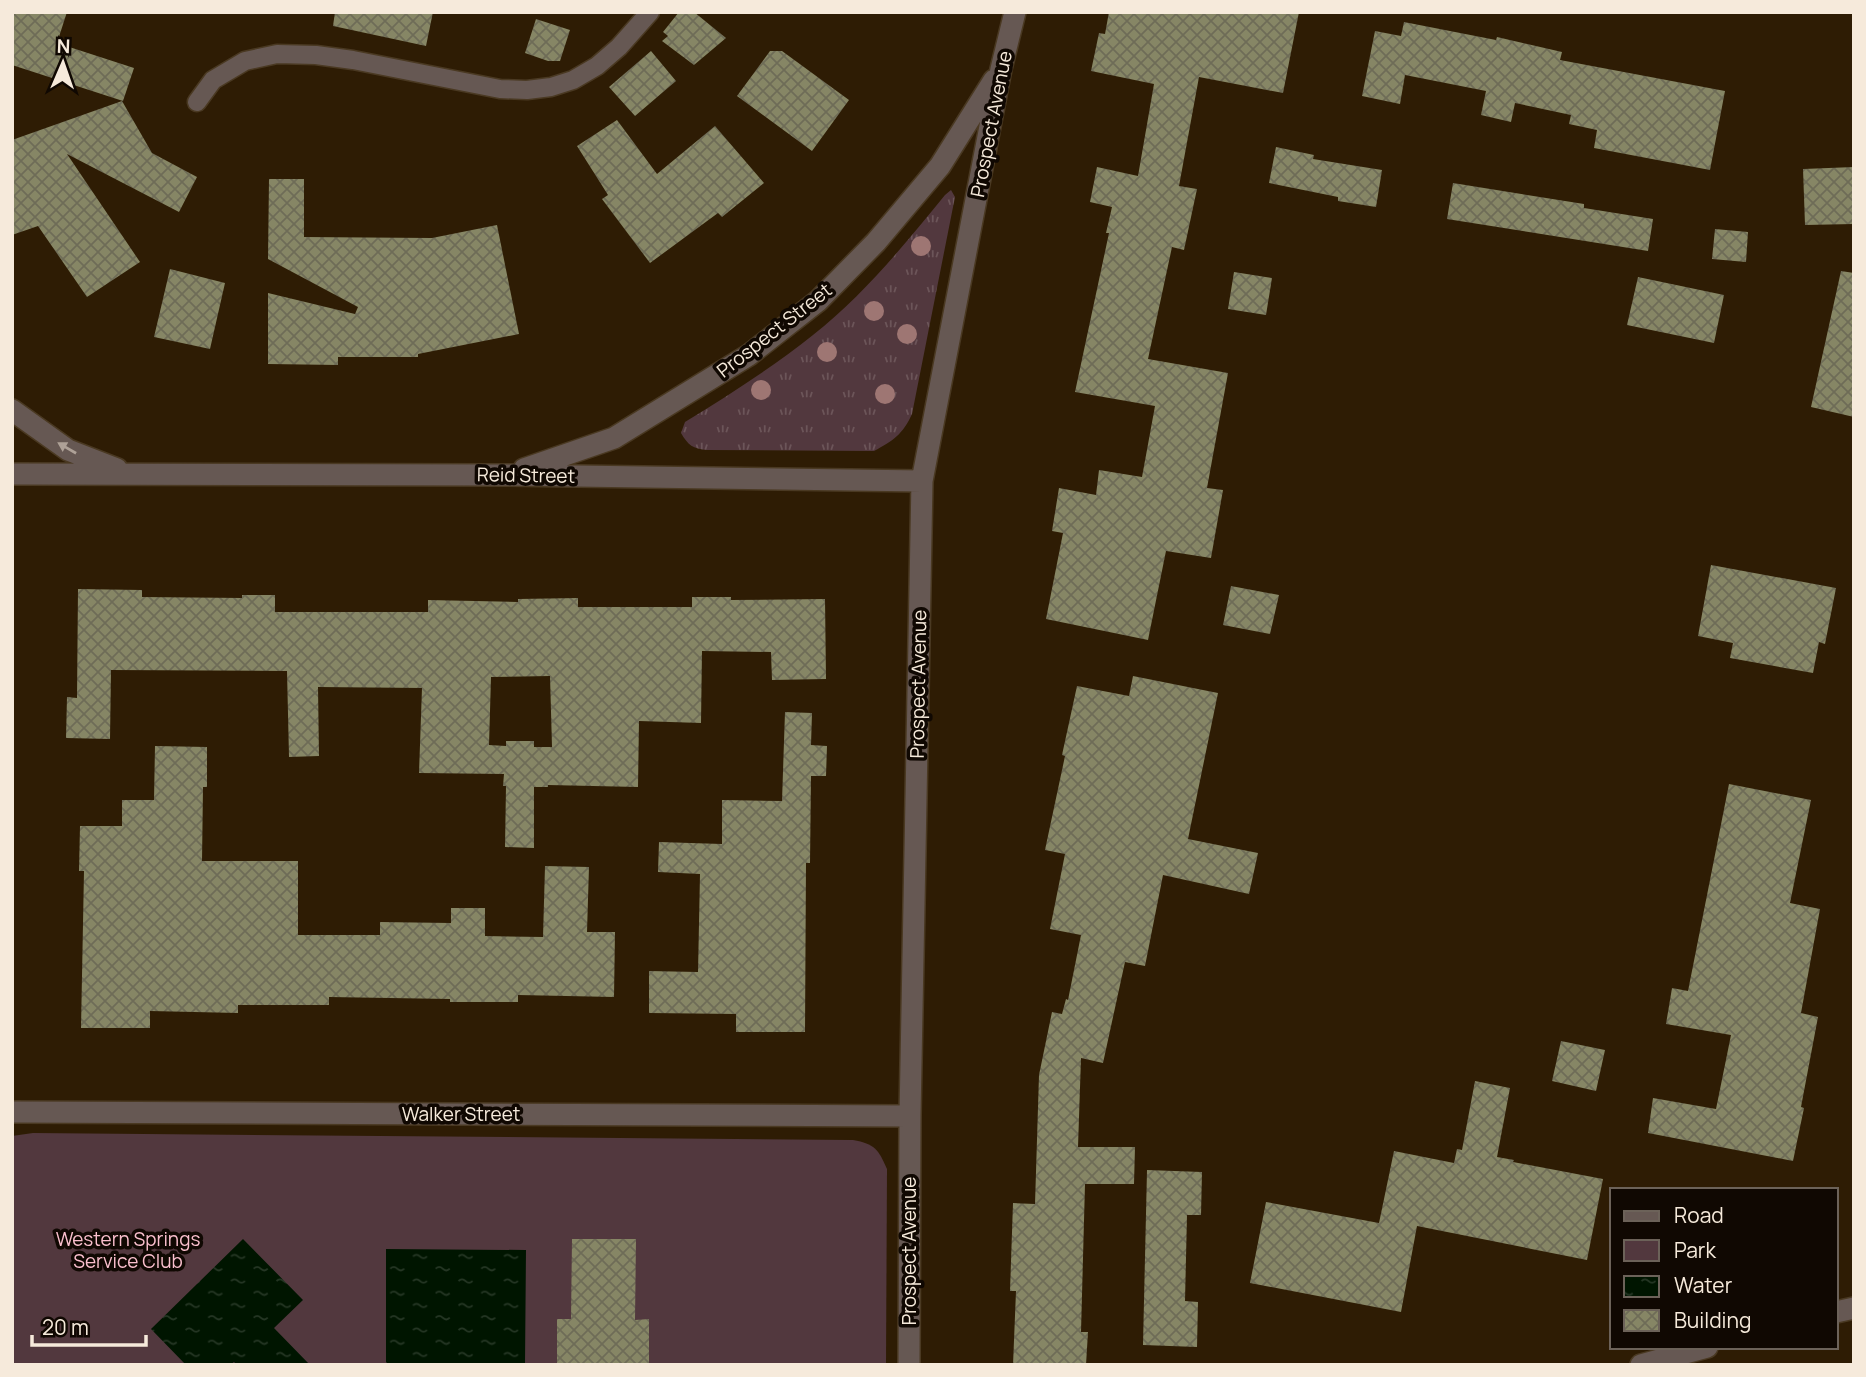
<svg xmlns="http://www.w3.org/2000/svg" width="1866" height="1377" font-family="Manrope,sans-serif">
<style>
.grass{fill:url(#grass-tufts)}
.park{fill:#52383e}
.water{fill:url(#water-ripples)}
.building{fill:url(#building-cross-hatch);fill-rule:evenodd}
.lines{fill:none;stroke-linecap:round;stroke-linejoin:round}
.lane-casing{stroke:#4a3922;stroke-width:21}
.street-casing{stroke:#4a3922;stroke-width:24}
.lane{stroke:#665853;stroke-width:18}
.street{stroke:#665853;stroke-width:21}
.tree{fill:#9e7673}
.oneway{fill:#aea197}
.labels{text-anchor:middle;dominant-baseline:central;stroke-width:7;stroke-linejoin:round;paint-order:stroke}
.street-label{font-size:19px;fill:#f6eadb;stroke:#100802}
.park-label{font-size:19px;fill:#fabfcd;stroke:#100802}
</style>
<defs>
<pattern id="grass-tufts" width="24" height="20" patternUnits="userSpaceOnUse" patternTransform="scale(1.75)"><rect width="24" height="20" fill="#52383e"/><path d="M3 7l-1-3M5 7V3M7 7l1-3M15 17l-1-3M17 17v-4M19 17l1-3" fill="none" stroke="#6c5559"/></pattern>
<pattern id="water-ripples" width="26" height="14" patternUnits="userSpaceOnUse" patternTransform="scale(1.75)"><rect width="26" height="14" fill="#001500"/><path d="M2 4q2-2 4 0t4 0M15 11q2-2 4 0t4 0" fill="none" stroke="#263725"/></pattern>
<pattern id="building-cross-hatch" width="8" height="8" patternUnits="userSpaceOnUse" patternTransform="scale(1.75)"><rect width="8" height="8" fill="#868665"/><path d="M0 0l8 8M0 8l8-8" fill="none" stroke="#6e6c57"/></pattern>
</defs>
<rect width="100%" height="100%" fill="#2e1c04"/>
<path class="grass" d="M 951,190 L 955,197 L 912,414 C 903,434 893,441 874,451 L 707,450 C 693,449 688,445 681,433 L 685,422 C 729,395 773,367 813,335 C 863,296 905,244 945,195 Z"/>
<path class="park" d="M 33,1133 L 853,1140 C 875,1144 878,1149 887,1169 L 886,1365 L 12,1365 L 12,1136 Z"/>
<path class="water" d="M 243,1239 L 303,1300 L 274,1328 L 310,1365 L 237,1365 L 234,1362 L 230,1365 L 186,1365 L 151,1329 Z
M 386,1249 L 526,1250 L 525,1365 L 389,1365 L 386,1362 Z"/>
<path class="building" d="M 12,12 L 67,12 L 57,43 L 134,68 L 123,101 L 12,65 Z
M 335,12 L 433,12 L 426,46 L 333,26 Z
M 679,12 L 694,12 L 726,38 L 694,65 L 662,41 L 668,36 L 663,32 Z
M 1109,12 L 1299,12 L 1283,93 L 1199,77 L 1179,186 L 1197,189 L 1184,250 L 1172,247 L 1148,359 L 1228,373 L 1207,488 L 1223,490 L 1211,558 L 1166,551 L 1148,640 L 1046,619 L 1063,533 L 1052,531 L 1059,488 L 1096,495 L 1099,470 L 1142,477 L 1155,406 L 1075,392 L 1109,233 L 1106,233 L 1112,207 L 1090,202 L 1097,167 L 1138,176 L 1154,84 L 1091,71 L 1099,33 L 1105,34 Z
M 536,19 L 570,30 L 560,61 L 548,61 L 525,53 Z
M 1404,22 L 1496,40 L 1497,37 L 1562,52 L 1560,60 L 1725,91 L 1710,170 L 1594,148 L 1597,130 L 1569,124 L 1571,115 L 1515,103 L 1511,122 L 1481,115 L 1486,91 L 1405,75 L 1400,104 L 1362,96 L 1375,31 L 1401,36 Z
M 651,51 L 676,81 L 635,116 L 609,87 Z
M 770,51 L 782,51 L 849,100 L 812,151 L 737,96 Z
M 122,101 L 152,153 L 197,177 L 179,212 L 67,154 L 140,262 L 87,297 L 38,226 L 12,235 L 12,140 Z
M 617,120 L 657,174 L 715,126 L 764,183 L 722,217 L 718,213 L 650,263 L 602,199 L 608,195 L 577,146 Z
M 1276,147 L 1314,155 L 1313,159 L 1382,170 L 1376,207 L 1338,201 L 1338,197 L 1269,183 Z
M 1854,167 L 1854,224 L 1805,225 L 1803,169 Z
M 269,179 L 304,179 L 304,237 L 432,238 L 497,225 L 519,334 L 418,354 L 418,357 L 338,357 L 338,365 L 268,364 L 268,293 L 355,314 L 358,307 L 268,259 Z
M 1453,183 L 1584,204 L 1584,208 L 1653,219 L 1648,251 L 1447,219 Z
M 1715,229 L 1748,232 L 1746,262 L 1712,259 Z
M 170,269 L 225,283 L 210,349 L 154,337 Z
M 1841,271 L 1854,273 L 1854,417 L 1811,407 Z
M 1234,272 L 1272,278 L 1266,315 L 1228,309 Z
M 1638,277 L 1724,295 L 1714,343 L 1627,325 Z
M 1711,565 L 1836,588 L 1825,644 L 1819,642 L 1813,673 L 1730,658 L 1733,643 L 1698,636 Z
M 1231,586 L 1279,595 L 1270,634 L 1223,625 Z
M 78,589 L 142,590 L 142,597 L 242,598 L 242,595 L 275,595 L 275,612 L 428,612 L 428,600 L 518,602 L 518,599 L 578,598 L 578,607 L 692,607 L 692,597 L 731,597 L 731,600 L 825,599 L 826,679 L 772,680 L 771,652 L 702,651 L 701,723 L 639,721 L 638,787 L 548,785 L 548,787 L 534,787 L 534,848 L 505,847 L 506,786 L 503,786 L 504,774 L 419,773 L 422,688 L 318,687 L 319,756 L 289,757 L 287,671 L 111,670 L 110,739 L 66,738 L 67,697 L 77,698 ZM 550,676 L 552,747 L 534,747 L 534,741 L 506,741 L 506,746 L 489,745 L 491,677 Z
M 1133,676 L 1218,693 L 1188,839 L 1258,853 L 1249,894 L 1163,875 L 1145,966 L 1125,962 L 1103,1063 L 1081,1058 L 1078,1147 L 1135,1147 L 1134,1184 L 1085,1184 L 1081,1332 L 1088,1332 L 1086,1365 L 1013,1365 L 1016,1291 L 1010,1291 L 1013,1203 L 1035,1204 L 1039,1075 L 1052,1012 L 1062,1014 L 1066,999 L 1068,1000 L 1081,935 L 1050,929 L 1065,854 L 1045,850 L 1065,756 L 1062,755 L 1077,686 L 1129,696 Z
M 785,712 L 812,713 L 811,745 L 827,746 L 826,776 L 811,776 L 810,863 L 806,863 L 805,1032 L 736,1032 L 736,1014 L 649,1013 L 649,971 L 698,972 L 700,874 L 658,872 L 659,842 L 722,844 L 722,800 L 782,801 Z
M 155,746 L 207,747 L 207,787 L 203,787 L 202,861 L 298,861 L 298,935 L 380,935 L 380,922 L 451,923 L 451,908 L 485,908 L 485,936 L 543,937 L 545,866 L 589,867 L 587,932 L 615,932 L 614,997 L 518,995 L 518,1002 L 450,1002 L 450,999 L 329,997 L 329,1005 L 238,1005 L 238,1013 L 150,1011 L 150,1028 L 81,1028 L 84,871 L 79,871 L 80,826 L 122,826 L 122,800 L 154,800 Z
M 1729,784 L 1811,800 L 1790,903 L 1820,909 L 1801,1013 L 1818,1017 L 1801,1107 L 1804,1108 L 1793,1161 L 1648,1133 L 1653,1098 L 1716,1109 L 1731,1035 L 1666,1024 L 1672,988 L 1688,991 Z
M 1561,1041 L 1605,1050 L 1596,1091 L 1552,1081 Z
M 1475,1081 L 1510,1088 L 1497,1157 L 1514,1160 L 1513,1162 L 1603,1179 L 1587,1260 L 1417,1226 L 1401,1312 L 1250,1283 L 1266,1202 L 1379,1223 L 1394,1151 L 1454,1163 L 1457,1149 L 1462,1150 Z
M 1147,1170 L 1202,1172 L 1201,1215 L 1187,1215 L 1185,1301 L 1198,1302 L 1197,1347 L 1143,1345 Z
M 572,1239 L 636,1239 L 635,1320 L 649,1319 L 649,1365 L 557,1365 L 557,1319 L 571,1319 Z"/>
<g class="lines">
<g class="lane-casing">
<path id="lane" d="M 197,102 L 213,80 L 245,61 L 277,54 L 316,55 L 353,60 L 500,89 L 527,90 L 551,87 L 573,80 L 597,66 L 619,47 L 650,12"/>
</g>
<g class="street-casing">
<path id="street" d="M 12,410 L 68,450 L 117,469
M 524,469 L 614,438 L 749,355 L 818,301 L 876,242 L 940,166 L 994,80
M 12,474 L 507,475 L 922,481
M 12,1112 L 910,1116
M 1836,1312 L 1854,1308
M 909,1365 L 910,1116 L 922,481 L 1001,69 L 1015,12
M 1641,1365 L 1707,1347"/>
</g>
<use href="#lane" class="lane"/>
<use href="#street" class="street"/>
</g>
<g class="tree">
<circle cx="921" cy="246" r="10"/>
<circle cx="874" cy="311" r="10"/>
<circle cx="907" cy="334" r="10"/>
<circle cx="827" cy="352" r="10"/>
<circle cx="761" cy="390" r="10"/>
<circle cx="885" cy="394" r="10"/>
</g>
<defs><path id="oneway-solid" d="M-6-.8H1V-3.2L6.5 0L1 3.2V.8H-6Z" transform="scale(1.75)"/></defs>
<use class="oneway" href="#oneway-solid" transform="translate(67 448) rotate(-150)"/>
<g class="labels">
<g class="street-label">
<text transform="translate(991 124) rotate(-79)">Prospect Avenue</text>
<text transform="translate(774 330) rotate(-38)">Prospect Street</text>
<text transform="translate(526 475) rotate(1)">Reid Street</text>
<text transform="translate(918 684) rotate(-89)">Prospect Avenue</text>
<text x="461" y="1114">Walker Street</text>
<text transform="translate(909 1251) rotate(-90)">Prospect Avenue</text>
</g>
<g class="park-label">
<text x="128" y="1239">Western Springs<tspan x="128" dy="22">Service Club</tspan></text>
</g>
</g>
<rect width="1866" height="1377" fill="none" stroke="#f6eadb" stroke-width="28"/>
<rect x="1610" y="1188" width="228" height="161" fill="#100802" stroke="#6c6259" stroke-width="2"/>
<rect x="1624" y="1211" width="35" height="10" fill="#665853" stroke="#6c6259" stroke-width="2"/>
<text x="1674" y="1223" font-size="21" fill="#f6eadb">Road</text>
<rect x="1624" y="1240" width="35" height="21" fill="#52383e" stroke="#6c6259" stroke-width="2"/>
<text x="1674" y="1258" font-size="21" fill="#f6eadb">Park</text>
<rect x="1624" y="1276" width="35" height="21" fill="url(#water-ripples)" stroke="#6c6259" stroke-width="2"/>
<text x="1674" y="1293" font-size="21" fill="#f6eadb">Water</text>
<rect x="1624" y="1310" width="35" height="21" fill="url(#building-cross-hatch)" stroke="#6c6259" stroke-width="2"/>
<text x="1674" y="1328" font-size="21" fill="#f6eadb">Building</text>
<g transform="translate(63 63) rotate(2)" stroke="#100802" stroke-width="5" paint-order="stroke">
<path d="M0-5L12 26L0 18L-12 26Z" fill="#f6eadb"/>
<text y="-10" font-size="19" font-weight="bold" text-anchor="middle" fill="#f6eadb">N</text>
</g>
<path d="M32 1335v10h114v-10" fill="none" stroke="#f6eadb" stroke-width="3.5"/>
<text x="42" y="1335" font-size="21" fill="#f6eadb" stroke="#100802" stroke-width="5" paint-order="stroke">20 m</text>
</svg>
